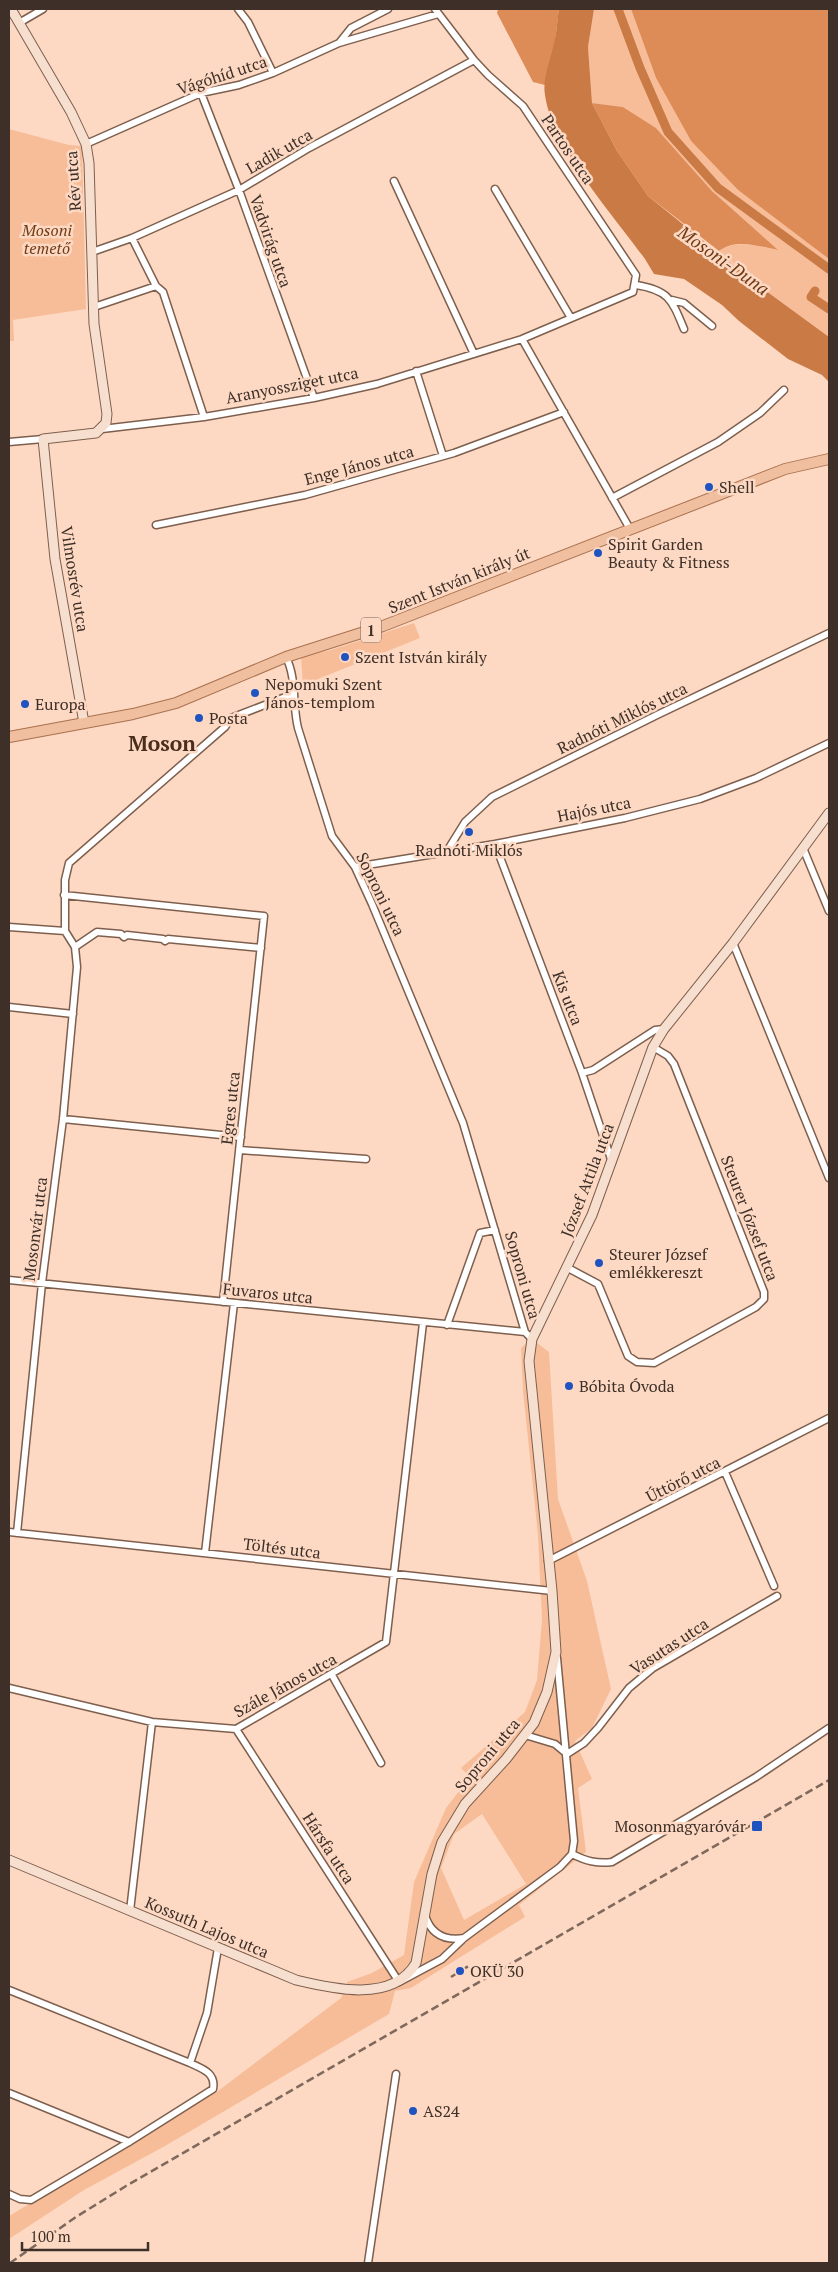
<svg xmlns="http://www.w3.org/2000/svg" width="838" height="2272" font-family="'PT Serif',serif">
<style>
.green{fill:#f7bd99;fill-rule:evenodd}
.forest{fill:#de8c57}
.water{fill:#ca7a45}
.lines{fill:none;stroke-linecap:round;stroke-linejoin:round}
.canal{stroke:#ca7a45;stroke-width:9}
.street-casing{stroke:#7e5f4d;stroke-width:9}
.secondary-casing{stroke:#7e5f4d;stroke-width:11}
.primary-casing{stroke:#aa714d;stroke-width:12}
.street{stroke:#fff;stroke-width:6}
.secondary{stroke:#f7dfd0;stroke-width:9}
.primary{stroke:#efbfa0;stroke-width:10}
.rail{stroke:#7f695d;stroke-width:2.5;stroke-dasharray:8 4;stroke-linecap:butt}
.poi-dot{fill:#1f53c0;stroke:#fdd9c4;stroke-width:2}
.labels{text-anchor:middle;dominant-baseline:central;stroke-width:5;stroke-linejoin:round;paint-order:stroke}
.shield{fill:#fdd9c4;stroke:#776357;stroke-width:1}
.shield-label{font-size:15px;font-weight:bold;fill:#3e3028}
.street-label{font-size:16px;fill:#3e3028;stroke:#fdd9c4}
.park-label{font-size:16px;font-style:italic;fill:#703b14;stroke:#fdd9c4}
.poi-label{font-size:16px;fill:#3e3028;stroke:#fdd9c4;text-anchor:start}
.water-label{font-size:18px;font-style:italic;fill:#6f3a13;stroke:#fdd9c4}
.district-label{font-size:21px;font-weight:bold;fill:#492e1d;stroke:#fdd9c4}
</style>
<rect width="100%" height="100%" fill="#fdd9c4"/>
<path class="green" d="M 594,9 L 631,9 L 656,78 L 691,141 L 738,190 L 829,259 L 829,337 L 762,288 L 719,251 C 736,239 757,246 777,250 L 712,191 L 656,128 L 623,107 L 592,103 L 588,47 Z
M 9,129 L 69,145 L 82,146 L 86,309 L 13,320 L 14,341 L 9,341 Z
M 414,623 L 420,638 L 303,685 L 301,657 L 331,650 Z
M 532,1339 L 549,1352 L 558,1499 L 587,1581 L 611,1689 L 592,1728 L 575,1741 L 592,1779 L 578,1788 L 586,1852 L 519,1905 L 525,1917 L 411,1988 L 395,1991 L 389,2014 L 165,2146 L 84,2190 L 9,2239 L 9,2216 L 218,2091 L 341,1998 L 347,1982 L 372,1973 L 404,1955 L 414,1882 L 446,1808 L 470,1777 L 461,1768 L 525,1712 L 537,1680 L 542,1619 L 538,1535 L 523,1391 L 521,1348 ZM 482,1814 L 526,1884 L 464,1920 L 441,1868 L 454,1834 Z"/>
<path class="forest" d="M 498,9 L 559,9 L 555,41 L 545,85 L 533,82 L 497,13 Z
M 631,9 L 829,9 L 829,259 L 738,190 L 691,141 L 656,78 Z
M 592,103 L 623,107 L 656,128 L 712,191 L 778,250 C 758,246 736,238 719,251 L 648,196 L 617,151 Z"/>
<path class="water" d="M 559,9 L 594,9 L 588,47 L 592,103 L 617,151 L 648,196 L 762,288 L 829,337 L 829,382 L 822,375 L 788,359 L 739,321 L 722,305 L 684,279 L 654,274 L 645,259 C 614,216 552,147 545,95 C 542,79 551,59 554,43 C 557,32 557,20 559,9 Z"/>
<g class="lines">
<path class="canal" d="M 618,9 L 640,68 L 668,132 L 718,188 L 829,269
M 815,291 L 811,297 L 829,309"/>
<g class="street-casing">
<path id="street" d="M 238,9 L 248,22 L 273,73
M 19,23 L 43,9
M 339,43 L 351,28 L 388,9
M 201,93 L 239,190 L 314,398
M 86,144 L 201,93 L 239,85 L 273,73 L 339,43 L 438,14
M 394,181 L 474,354
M 495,189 L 571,318
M 132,238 L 156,286 L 163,292 L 204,417
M 92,252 L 132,238 L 239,190 L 309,148 L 474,60
M 636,285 C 669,290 672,300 684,329
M 672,300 L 684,303 L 712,326
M 94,307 L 156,286
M 522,339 L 630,529
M 416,371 L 443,456
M 102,429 L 204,417 L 314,398 L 377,384 L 522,339 L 633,292 L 636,275 L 523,106 L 488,75 L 474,60 L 435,9
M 9,442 L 43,439
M 612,498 L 718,442 L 760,413 L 784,390
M 156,525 L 305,495 L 454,453 L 564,412
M 286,657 C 297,679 292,704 298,728 L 332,836 L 355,867 L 372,904 L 463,1123 L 525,1332 L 532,1339
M 495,844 L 582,1073 L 612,1162
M 803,848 L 829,911
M 447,851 L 465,822 L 492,797 L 659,714 L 829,633
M 355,867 L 495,844 L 625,818 L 700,799 L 756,778 L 829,743
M 64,895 L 264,916 L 223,1302
M 9,927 L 65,931
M 65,931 L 65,880 L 69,863 L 225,727 L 231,718 L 293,694
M 733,943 L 829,1178
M 75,947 L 97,932 L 121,934 L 124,937 L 127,935 L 163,939 L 165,941 L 168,939 L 261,948
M 9,1007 L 73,1014
M 582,1073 L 593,1070 L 655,1030 L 664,1029
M 63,1119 L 241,1137
M 240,1150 L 366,1159
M 568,1268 L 598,1284 L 628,1356 L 637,1362 L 654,1363 L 756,1307 L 764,1299 L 764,1292 L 674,1064 L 668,1056 L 653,1047
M 9,1280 L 525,1332
M 447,1325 L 480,1233 L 495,1230
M 725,1472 L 774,1586
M 9,1532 L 552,1591
M 17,1533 L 42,1283 L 63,1119 L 77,967 L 75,947 L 65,931
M 205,1553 L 234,1303
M 548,1561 L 829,1418
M 557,1658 L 574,1841 L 572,1854
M 332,1675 L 381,1763
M 9,1688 L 152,1722 L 236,1729 L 386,1642 L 423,1323
M 236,1729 L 399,1982 L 442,1959 L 464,1938 L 560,1867 L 572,1854
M 525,1735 L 555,1744 L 567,1754
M 567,1754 L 584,1743 L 598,1728 L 629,1688 L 653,1668 L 777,1596
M 572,1854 C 586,1861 597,1864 612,1862 L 756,1777 L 829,1728
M 130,1911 L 152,1722
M 425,1915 C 431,1935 445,1941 464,1938
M 9,1990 L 190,2063 C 203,2069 216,2073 213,2089 L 129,2142 L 31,2200 L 20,2199 L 9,2194
M 190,2063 L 207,2013 L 218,1948
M 9,2093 L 129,2142
M 368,2263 L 396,2074"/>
</g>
<g class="secondary-casing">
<path id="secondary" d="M 11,9 L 71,112 L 86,144 L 89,163 L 94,324 L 107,414 L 106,423 L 96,433 L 43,439 L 55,559 L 84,723
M 9,1860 L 296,1980 C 333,1989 393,2003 416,1963 L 432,1874 L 442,1842 L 465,1804 L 506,1759 L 534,1723 L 547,1692 L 556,1652 L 552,1591 L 529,1361 L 532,1339 L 592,1215 L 653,1047 L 664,1029 L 733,943 L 829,813"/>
</g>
<g class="primary-casing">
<path id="primary" d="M 9,737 L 133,714 L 176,703 L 286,657 L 383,626 L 785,469 L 829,459"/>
</g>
<use href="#street" class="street"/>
<use href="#secondary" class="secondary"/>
<use href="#primary" class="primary"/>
<path class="rail" d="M 451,1977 L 470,1965
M 10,2263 L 76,2217 L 126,2186 L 829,1780"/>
</g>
<g class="poi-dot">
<circle cx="709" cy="487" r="5"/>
<circle cx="598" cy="553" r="5"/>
<circle cx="345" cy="657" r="5"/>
<circle cx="255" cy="693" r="5"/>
<circle cx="25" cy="704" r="5"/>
<circle cx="199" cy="718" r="5"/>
<circle cx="469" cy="832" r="5"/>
<circle cx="599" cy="1263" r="5"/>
<circle cx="569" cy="1386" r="5"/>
<rect x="751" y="1820" width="12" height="12" rx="2.5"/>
<circle cx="460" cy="1971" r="5"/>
<circle cx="413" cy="2111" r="5"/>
</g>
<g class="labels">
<rect class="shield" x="361" y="617.5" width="20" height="25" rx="4"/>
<g class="shield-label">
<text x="371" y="630">1</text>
</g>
<g class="street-label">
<text transform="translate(222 75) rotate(-18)">Vágóhíd utca</text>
<text transform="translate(568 149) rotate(56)">Partos utca</text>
<text transform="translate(279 151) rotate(-30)">Ladik utca</text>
<text transform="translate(73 181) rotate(-94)">Rév utca</text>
<text transform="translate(271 241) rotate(71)">Vadvirág utca</text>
<text transform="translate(292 385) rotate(-11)">Aranyossziget utca</text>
<text transform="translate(359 465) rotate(-15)">Enge János utca</text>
<text transform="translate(75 579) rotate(81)">Vilmosrév utca</text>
<text transform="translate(459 580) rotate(-22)">Szent István király út</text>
<text transform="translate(622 718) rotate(-26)">Radnóti Miklós utca</text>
<text transform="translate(594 809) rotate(-11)">Hajós utca</text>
<text transform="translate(381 894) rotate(64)">Soproni utca</text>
<text transform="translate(568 998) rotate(69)">Kis utca</text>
<text transform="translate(230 1108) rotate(-84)">Egres utca</text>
<text transform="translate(587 1180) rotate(-69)">József Attila utca</text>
<text transform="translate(750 1218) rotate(69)">Steurer József utca</text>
<text transform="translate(35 1229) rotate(-83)">Mosonvár utca</text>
<text transform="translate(523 1275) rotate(74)">Soproni utca</text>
<text transform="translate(268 1293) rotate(6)">Fuvaros utca</text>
<text transform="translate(683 1479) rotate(-27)">Úttörő utca</text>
<text transform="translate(282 1548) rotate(7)">Töltés utca</text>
<text transform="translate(669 1646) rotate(-33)">Vasutas utca</text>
<text transform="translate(285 1685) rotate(-29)">Szále János utca</text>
<text transform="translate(487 1755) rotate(-50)">Soproni utca</text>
<text transform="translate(329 1848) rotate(57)">Hársfa utca</text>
<text transform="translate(207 1927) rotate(23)">Kossuth Lajos utca</text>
</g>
<g class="park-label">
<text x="47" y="230">Mosoni<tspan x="47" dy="18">temető</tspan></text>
</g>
<g class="poi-label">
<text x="719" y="487">Shell</text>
<text x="608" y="544">Spirit Garden<tspan x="608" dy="18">Beauty &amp; Fitness</tspan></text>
<text x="355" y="657">Szent István király</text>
<text x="265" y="684">Nepomuki Szent<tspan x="265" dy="18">János-templom</tspan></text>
<text x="35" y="704">Europa</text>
<text x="209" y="718">Posta</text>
<text x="469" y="850" text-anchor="middle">Radnóti Miklós</text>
<text x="609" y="1254">Steurer József<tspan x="609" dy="18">emlékkereszt</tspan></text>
<text x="579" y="1386">Bóbita Óvoda</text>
<text x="746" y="1826" text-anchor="end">Mosonmagyaróvár</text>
<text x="470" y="1971">OKÜ 30</text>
<text x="423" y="2111">AS24</text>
</g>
<g class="water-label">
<text transform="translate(724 260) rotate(35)">Mosoni-Duna</text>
</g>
<g class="district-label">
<text x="162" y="743">Moson</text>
</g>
</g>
<rect width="838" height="2272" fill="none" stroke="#3e3028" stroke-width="20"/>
<path d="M22 2242v8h126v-8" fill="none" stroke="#3e3028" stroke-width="2.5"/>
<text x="30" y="2242" font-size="15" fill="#3e3028" stroke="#fdd9c4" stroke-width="4" paint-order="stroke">100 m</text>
</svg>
